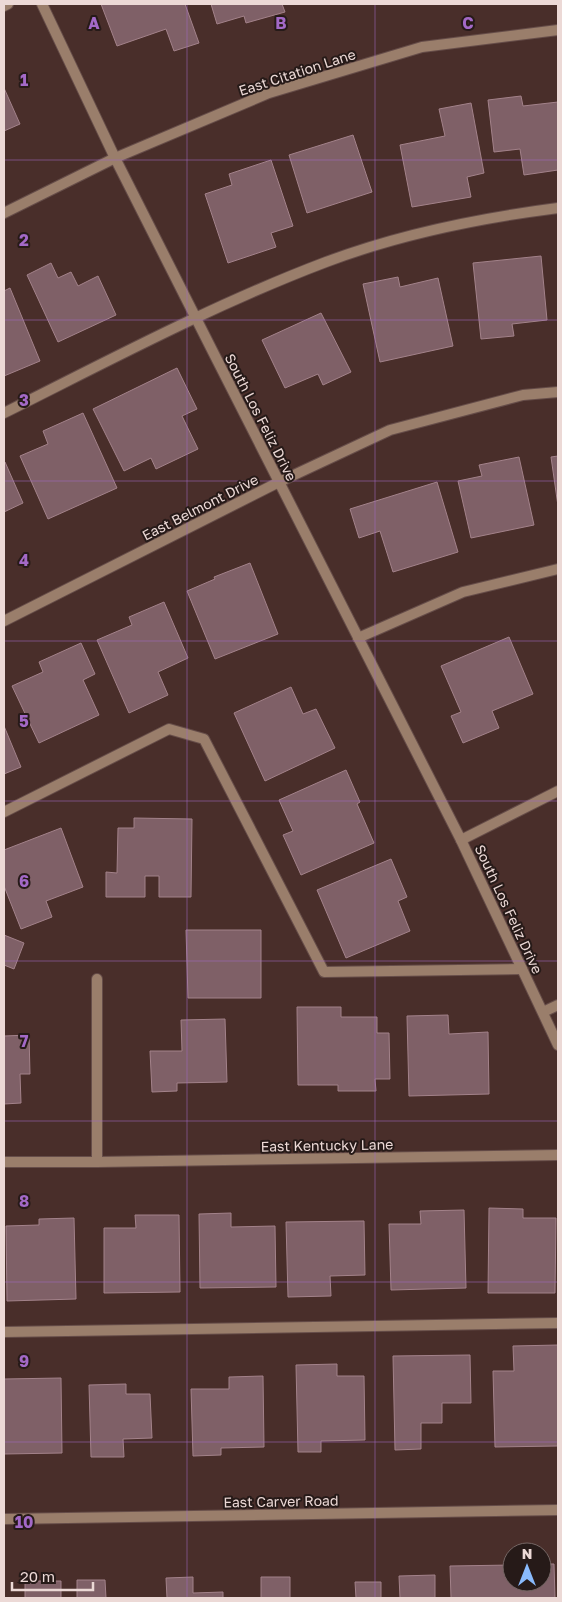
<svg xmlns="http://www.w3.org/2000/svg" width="562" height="1602" font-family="'Golos Text',sans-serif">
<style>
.building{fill:#7f6067;stroke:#a3828a}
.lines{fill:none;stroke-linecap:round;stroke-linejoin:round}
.service-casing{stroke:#664d49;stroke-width:12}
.minor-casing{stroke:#664d49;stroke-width:12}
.tertiary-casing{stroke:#664d49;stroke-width:12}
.service{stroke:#9a7e6b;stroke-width:10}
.minor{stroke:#9a7e6b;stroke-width:10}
.tertiary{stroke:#9a7e6b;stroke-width:10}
.grid{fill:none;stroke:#a369c7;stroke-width:1;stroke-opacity:0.55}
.labels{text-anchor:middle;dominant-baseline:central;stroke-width:4;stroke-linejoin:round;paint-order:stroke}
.street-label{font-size:14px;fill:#ecd9d6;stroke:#261a18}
.grid-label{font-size:16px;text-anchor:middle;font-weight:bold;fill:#a369c7;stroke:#261a18;stroke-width:4;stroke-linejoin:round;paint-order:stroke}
</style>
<rect width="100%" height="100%" fill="#492e2a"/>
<path class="building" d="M 101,4 L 185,4 L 199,43 L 174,51 L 166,29 L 117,46 Z
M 211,4 L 282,4 L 285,12 L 246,23 L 244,16 L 217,24 Z
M 4,88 L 20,124 L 4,131 Z
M 521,96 L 523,106 L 558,102 L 558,170 L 524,175 L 520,149 L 494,152 L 488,100 Z
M 471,103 L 484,173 L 467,177 L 471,197 L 412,207 L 400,145 L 445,136 L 439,109 Z
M 353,135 L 372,192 L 307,213 L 289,155 Z
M 271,160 L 293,226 L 271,233 L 276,247 L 228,263 L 205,194 L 232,185 L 229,174 Z
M 541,256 L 547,320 L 512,324 L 514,336 L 481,339 L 473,263 Z
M 51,263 L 58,278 L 71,272 L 78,286 L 98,276 L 116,315 L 58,342 L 27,275 Z
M 398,277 L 400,287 L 438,278 L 453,346 L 380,362 L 363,284 Z
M 10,288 L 40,361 L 4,376 L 4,291 Z
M 321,313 L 351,372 L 323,385 L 318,374 L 285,388 L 262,340 Z
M 177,368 L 197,409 L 182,416 L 198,449 L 156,469 L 151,458 L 124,471 L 93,409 Z
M 83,413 L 117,488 L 48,519 L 20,456 L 48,444 L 43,431 Z
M 558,456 L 558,506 L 551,457 Z
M 519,457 L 534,525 L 471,538 L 458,481 L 482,476 L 479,465 Z
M 5,462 L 23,503 L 4,512 L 4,463 Z
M 437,482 L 458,552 L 393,572 L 380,531 L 359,538 L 350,509 Z
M 250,563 L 278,634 L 215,659 L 187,591 L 215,579 L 214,577 Z
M 164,602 L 188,658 L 158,672 L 168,695 L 129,713 L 97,640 L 132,625 L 129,617 Z
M 509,637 L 533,694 L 492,711 L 499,728 L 463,743 L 451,716 L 461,712 L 441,666 Z
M 81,643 L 95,674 L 83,680 L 99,715 L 39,743 L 12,686 L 43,672 L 39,662 Z
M 291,687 L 303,714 L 316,709 L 335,748 L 265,781 L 234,713 Z
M 4,726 L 21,767 L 4,774 Z
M 346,770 L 360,802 L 357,804 L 374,843 L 301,875 L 283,835 L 293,831 L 279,800 Z
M 134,818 L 192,819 L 191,897 L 159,897 L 159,876 L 145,876 L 145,897 L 106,897 L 106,872 L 117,873 L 118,828 L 134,828 Z
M 61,828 L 83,887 L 46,901 L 52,917 L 21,929 L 4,886 L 4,850 Z
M 391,859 L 407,897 L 398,901 L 410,931 L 346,958 L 317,890 Z
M 186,930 L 261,930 L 261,998 L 188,998 Z
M 4,935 L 24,943 L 14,969 L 4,965 Z
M 297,1007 L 341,1007 L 341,1017 L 377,1017 L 377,1033 L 389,1033 L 390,1079 L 375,1079 L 376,1091 L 338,1091 L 338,1085 L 298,1085 Z
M 448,1015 L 449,1034 L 488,1032 L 489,1094 L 409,1096 L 407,1016 Z
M 225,1019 L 227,1082 L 177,1083 L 177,1091 L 152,1092 L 150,1051 L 182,1051 L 181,1020 Z
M 29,1035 L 30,1074 L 20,1074 L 21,1103 L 4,1104 L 4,1036 Z
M 489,1208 L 523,1209 L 523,1218 L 556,1218 L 555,1293 L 488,1293 Z
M 464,1210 L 466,1288 L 391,1290 L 389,1224 L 421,1224 L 420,1211 Z
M 231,1213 L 231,1227 L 275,1226 L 276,1287 L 200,1288 L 199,1214 Z
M 135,1215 L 179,1215 L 180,1292 L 104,1293 L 104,1228 L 136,1228 Z
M 74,1218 L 76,1299 L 7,1301 L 6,1226 L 39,1225 L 39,1219 Z
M 364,1221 L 365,1275 L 330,1276 L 331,1296 L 288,1297 L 286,1222 Z
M 558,1345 L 558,1446 L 495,1447 L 493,1371 L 514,1371 L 513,1346 Z
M 470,1355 L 471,1403 L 442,1403 L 442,1423 L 421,1423 L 421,1449 L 395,1450 L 393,1356 Z
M 337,1364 L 337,1376 L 364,1376 L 365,1440 L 321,1441 L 321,1452 L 298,1452 L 296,1365 Z
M 263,1376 L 264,1447 L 221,1448 L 221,1455 L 193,1456 L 191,1389 L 229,1389 L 229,1377 Z
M 61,1378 L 62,1453 L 4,1454 L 4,1379 Z
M 126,1384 L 126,1394 L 150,1394 L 152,1438 L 123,1439 L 124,1457 L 91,1457 L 89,1385 Z
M 542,1564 L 554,1564 L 555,1598 L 451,1598 L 450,1566 L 512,1565 L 512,1582 L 542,1582 Z
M 435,1575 L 435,1598 L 400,1598 L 399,1576 Z
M 193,1577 L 193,1593 L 223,1592 L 223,1598 L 167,1598 L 166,1578 Z
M 261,1577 L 290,1577 L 290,1598 L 261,1598 Z
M 77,1580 L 105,1580 L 106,1598 L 77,1598 Z
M 25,1581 L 61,1581 L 61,1598 L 25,1598 Z
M 355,1582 L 381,1582 L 381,1598 L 356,1598 Z"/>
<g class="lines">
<g class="service-casing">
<path id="service" d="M 4,6 L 8,4
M 4,413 C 110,360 215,304 326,262 C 400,234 480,218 558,208
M 358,638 L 463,592 L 558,569
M 4,812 L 169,729 L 204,739 L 324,972 L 522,969
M 543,1012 L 558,1005
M 4,1332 L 558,1323"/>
</g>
<g class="minor-casing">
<path id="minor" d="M 4,213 L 115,158 L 269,93 L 422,47 L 558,30
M 4,621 L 279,482 L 390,430 L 523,395 L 558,392
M 461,840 L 558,791
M 97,979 L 97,1162
M 4,1162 L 97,1162 L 558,1155
M 4,1519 L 558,1510"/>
</g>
<g class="tertiary-casing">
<path id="tertiary" d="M 42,4 L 115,158 L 212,350 L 461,840 L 558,1045"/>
</g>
<use href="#service" class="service"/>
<use href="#minor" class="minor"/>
<use href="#tertiary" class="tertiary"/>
</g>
<path class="grid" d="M 187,4 L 187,1598M 375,4 L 375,1598M 4,160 L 558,160M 4,320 L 558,320M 4,481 L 558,481M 4,641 L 558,641M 4,801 L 558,801M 4,961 L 558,961M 4,1121 L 558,1121M 4,1282 L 558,1282M 4,1442 L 558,1442"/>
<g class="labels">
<g class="street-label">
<text transform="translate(297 72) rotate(-18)">East Citation Lane</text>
<text transform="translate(261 417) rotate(63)">South Los Feliz Drive</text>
<text transform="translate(200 507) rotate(-27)">East Belmont Drive</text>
<text transform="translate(509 909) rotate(65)">South Los Feliz Drive</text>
<text transform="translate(327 1145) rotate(-1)">East Kentucky Lane</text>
<text transform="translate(281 1501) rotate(-1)">East Carver Road</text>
</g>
</g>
<g class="grid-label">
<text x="94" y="29">A</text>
<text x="281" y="29">B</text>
<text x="468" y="29">C</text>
<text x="24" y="86">1</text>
<text x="24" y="246">2</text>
<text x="24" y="406">3</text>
<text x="24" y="566">4</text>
<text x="24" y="727">5</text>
<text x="24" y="887">6</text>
<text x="24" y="1047">7</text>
<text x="24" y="1207">8</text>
<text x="24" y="1367">9</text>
<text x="24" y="1528">10</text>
</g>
<rect width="562" height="1602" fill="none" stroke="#ecd9d6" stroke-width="10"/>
<g transform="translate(527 1567)"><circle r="24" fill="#261a18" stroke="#756664"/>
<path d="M0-4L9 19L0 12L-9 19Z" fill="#89bafc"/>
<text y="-8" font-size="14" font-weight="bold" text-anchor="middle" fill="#ecd9d6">N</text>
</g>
<path d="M12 1582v8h81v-8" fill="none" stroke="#ecd9d6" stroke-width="2.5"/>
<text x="20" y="1582" font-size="15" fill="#ecd9d6" stroke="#261a18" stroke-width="4" paint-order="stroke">20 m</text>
</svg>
